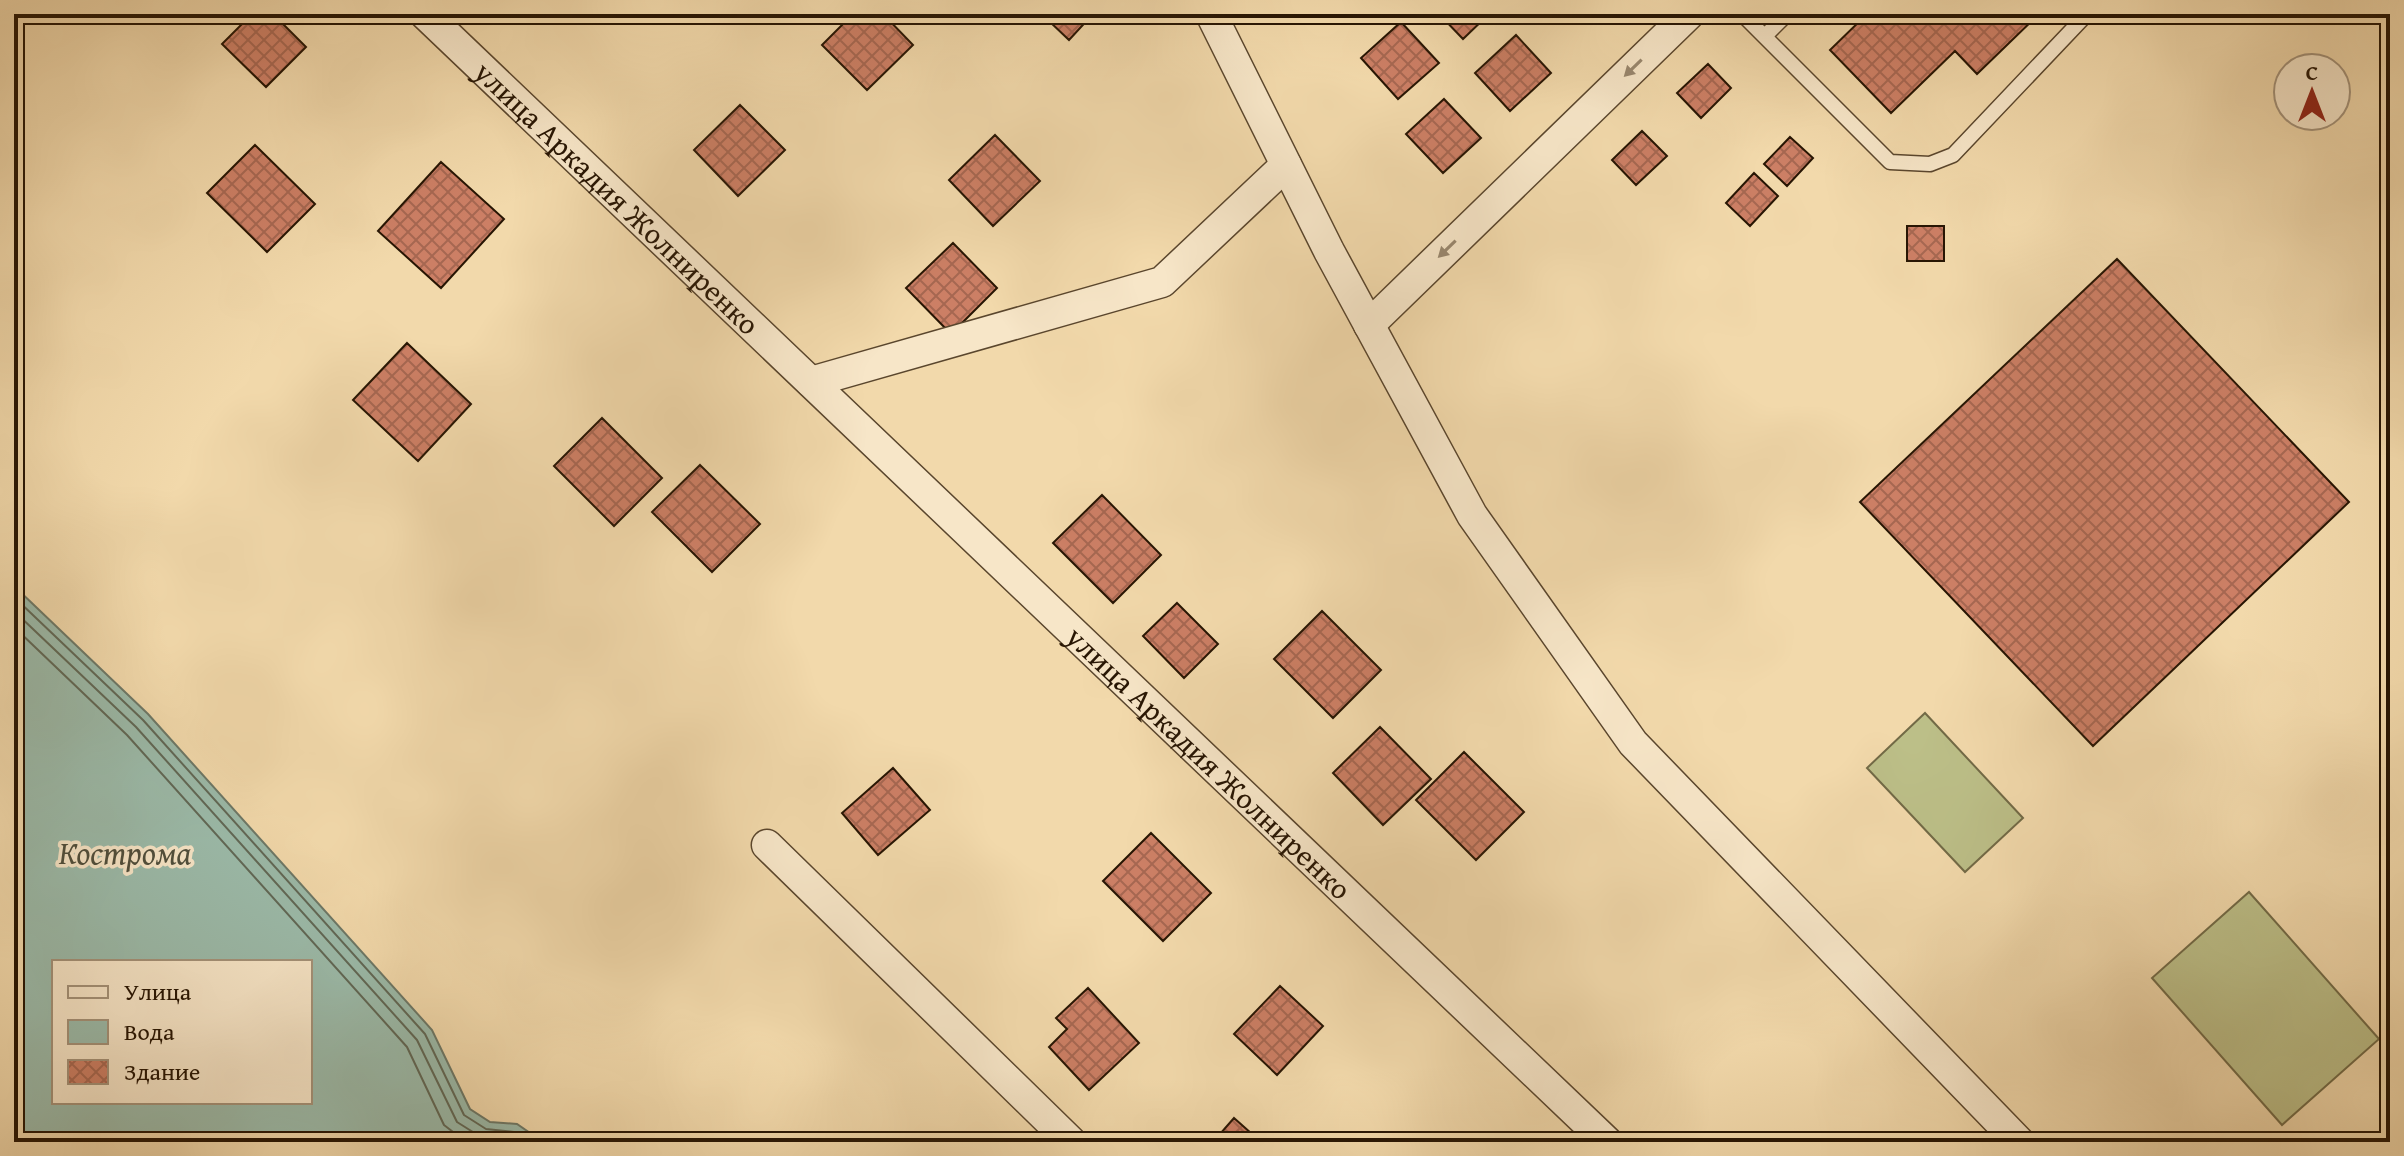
<svg xmlns="http://www.w3.org/2000/svg" width="2404" height="1156" font-family="'Gentium Book Plus',serif">
<style>
.pitch{fill:#bcbf88;stroke:#726a46;stroke-width:2}
.water{fill:#9bbaa9;stroke:#6d7867;stroke-width:2;fill-rule:evenodd}
.lines{fill:none;stroke-linecap:round;stroke-linejoin:round}
.shore{stroke:#616856;stroke-width:2}
.building{fill:url(#building-cross-hatch);stroke:#271503;stroke-width:2}
.lane-casing{stroke:#5a462d;stroke-width:17}
.street-casing{stroke:#5a462d;stroke-width:33}
.lane{stroke:#f7e6c8;stroke-width:14}
.street{stroke:#f7e6c8;stroke-width:30}
.oneway{fill:#99886f}
.labels{text-anchor:middle;dominant-baseline:central;stroke-width:7;stroke-linejoin:round;paint-order:stroke}
.street-label{font-size:30px;fill:#271503;stroke:#f7e6c8}
.water-label{font-size:32px;font-style:italic;fill:#504f3d;stroke:#f7e6c8}
</style>
<defs>
<pattern id="building-cross-hatch" width="8" height="8" patternUnits="userSpaceOnUse" patternTransform="scale(2)"><rect width="8" height="8" fill="#cc7f65"/><path d="M0 0l8 8M0 8l8-8" fill="none" stroke="#a66751"/></pattern>
</defs>
<rect width="100%" height="100%" fill="#f2d9ab"/>
<filter id="stains"><feTurbulence type="fractalNoise" baseFrequency=".0025" numOctaves="4"/><feColorMatrix values="0 0 0 0 .2 0 0 0 0 .09 0 0 0 0 .02 0 0 0 .5 -.17"/></filter>
<radialGradient id="worn" r=".72"><stop offset=".6" stop-color="#630" stop-opacity="0"/><stop offset="1" stop-color="#630" stop-opacity=".3"/></radialGradient>
<path class="pitch" d="M 1925,713 L 2023,818 L 1965,872 L 1867,768 Z
M 2249,892 L 2379,1039 L 2282,1125 L 2152,978 Z"/>
<path class="water" d="M 14,586 L 148,714 L 432,1030 L 470,1109 L 490,1122 L 517,1124 L 543,1142 L 14,1142 ZM 54,962 L 310,962 L 310,1102 L 54,1102 Z"/>
<g class="lines">
<path class="shore" d="M 14,597 L 143,720 L 425,1034 L 464,1115 L 486,1129 L 514,1132 L 532,1142
M 14,611 L 136,727 L 417,1040 L 457,1122 L 484,1139 L 512,1142
M 14,627 L 127,735 L 407,1047 L 444,1125 L 466,1142"/>
</g>
<path class="building" d="M 252,14 L 273,14 L 306,47 L 266,87 L 222,44 Z
M 853,14 L 883,14 L 913,45 L 867,90 L 822,45 Z
M 1056,14 L 1093,14 L 1069,40 L 1049,21 Z
M 1439,14 L 1489,14 L 1463,39 Z
M 1867,14 L 2039,14 L 1977,74 L 1955,51 L 1891,113 L 1830,50 Z
M 1401,22 L 1439,63 L 1398,99 L 1361,58 Z
M 1516,35 L 1551,73 L 1510,111 L 1475,73 Z
M 1708,64 L 1731,88 L 1701,118 L 1677,93 Z
M 1444,99 L 1481,138 L 1443,173 L 1406,134 Z
M 740,105 L 785,150 L 738,196 L 694,150 Z
M 1642,131 L 1667,156 L 1636,185 L 1612,160 Z
M 995,135 L 1040,181 L 993,226 L 949,180 Z
M 1790,137 L 1813,158 L 1787,186 L 1764,164 Z
M 255,145 L 315,204 L 267,252 L 207,193 Z
M 441,162 L 504,219 L 441,288 L 378,231 Z
M 1754,173 L 1778,196 L 1750,226 L 1726,203 Z
M 1907,226 L 1944,226 L 1944,261 L 1907,261 Z
M 953,243 L 997,288 L 951,334 L 906,288 Z
M 2117,259 L 2349,502 L 2093,746 L 1860,502 Z
M 407,343 L 471,404 L 418,461 L 353,400 Z
M 602,418 L 662,478 L 614,526 L 554,466 Z
M 700,465 L 760,524 L 712,572 L 652,512 Z
M 1102,495 L 1161,555 L 1113,603 L 1053,543 Z
M 1177,603 L 1218,644 L 1184,678 L 1143,636 Z
M 1322,611 L 1381,670 L 1333,718 L 1274,659 Z
M 1380,727 L 1431,779 L 1383,825 L 1333,773 Z
M 1464,752 L 1524,812 L 1476,860 L 1416,800 Z
M 893,768 L 930,810 L 878,855 L 842,813 Z
M 1151,833 L 1211,893 L 1163,941 L 1103,881 Z
M 1280,986 L 1323,1026 L 1277,1075 L 1234,1034 Z
M 1088,988 L 1139,1043 L 1089,1090 L 1049,1047 L 1067,1029 L 1056,1018 Z
M 1234,1118 L 1261,1142 L 1213,1142 Z"/>
<g class="lines">
<g class="lane-casing">
<path id="lane" d="M 1742,14 L 1890,162 L 1930,164 L 1953,155 L 2087,14
M 1765,36 L 1787,14"/>
</g>
<g class="street-casing">
<g id="street">
<path id="s1" d="M 425,14 L 1607,1142"/>
<path d="M 1211,14 L 1329,251 L 1472,515 L 1633,743 L 2019,1142"/>
<path d="M 1369,325 L 1689,14"/>
<path d="M 811,382 L 1162,282 L 1286,165"/>
<path d="M 767,845 L 1071,1142"/>
</g>
</g>
<use href="#lane" class="lane"/>
<use href="#street" class="street"/>
</g>
<defs><path id="oneway-solid" d="M-6-.8H1V-3.2L6.5 0L1 3.2V.8H-6Z" transform="scale(2)"/></defs>
<g class="oneway">
<use href="#oneway-solid" transform="translate(1633 68) rotate(136)"/>
<use href="#oneway-solid" transform="translate(1447 249) rotate(136)"/>
</g>
<g class="labels">
<g class="street-label">
<text stroke="none"><textPath href="#s1" startOffset="266">улица Аркадия Жолниренко</textPath></text>
<text stroke="none"><textPath href="#s1" startOffset="1084">улица Аркадия Жолниренко</textPath></text>
</g>
<g class="water-label">
<text x="125" y="852">Кострома</text>
</g>
</g>
<rect width="2404" height="1156" fill="none" stroke="#f2d9ab" stroke-width="48"/>
<rect x="16" y="16" width="2372" height="1124" fill="none" stroke="#271503" stroke-width="4"/>
<rect x="24" y="24" width="2356" height="1108" fill="none" stroke="#271503" stroke-width="2"/>
<rect x="52" y="960" width="260" height="144" fill="#f7e6c8" stroke="#a49279" stroke-width="2"/>
<rect x="68" y="986" width="40" height="12" fill="#f7e6c8" stroke="#a49279" stroke-width="2"/>
<text x="124" y="1000" font-size="24" fill="#271503">Улица</text>
<rect x="68" y="1020" width="40" height="24" fill="#9bbaa9" stroke="#a49279" stroke-width="2"/>
<text x="124" y="1040" font-size="24" fill="#271503">Вода</text>
<rect x="68" y="1060" width="40" height="24" fill="url(#building-cross-hatch)" stroke="#a49279" stroke-width="2"/>
<text x="124" y="1080" font-size="24" fill="#271503">Здание</text>
<g transform="translate(2312 92)"><circle r="38" fill="#f7e6c8" stroke="#a49279" stroke-width="2"/>
<path d="M0-6L14 30L0 20L-14 30Z" fill="#8f2418"/>
<text y="-12" font-size="22" font-weight="bold" text-anchor="middle" fill="#271503">С</text>
</g>
<rect width="100%" height="100%" filter="url(#stains)"/>
<rect width="100%" height="100%" fill="url(#worn)"/>
</svg>
